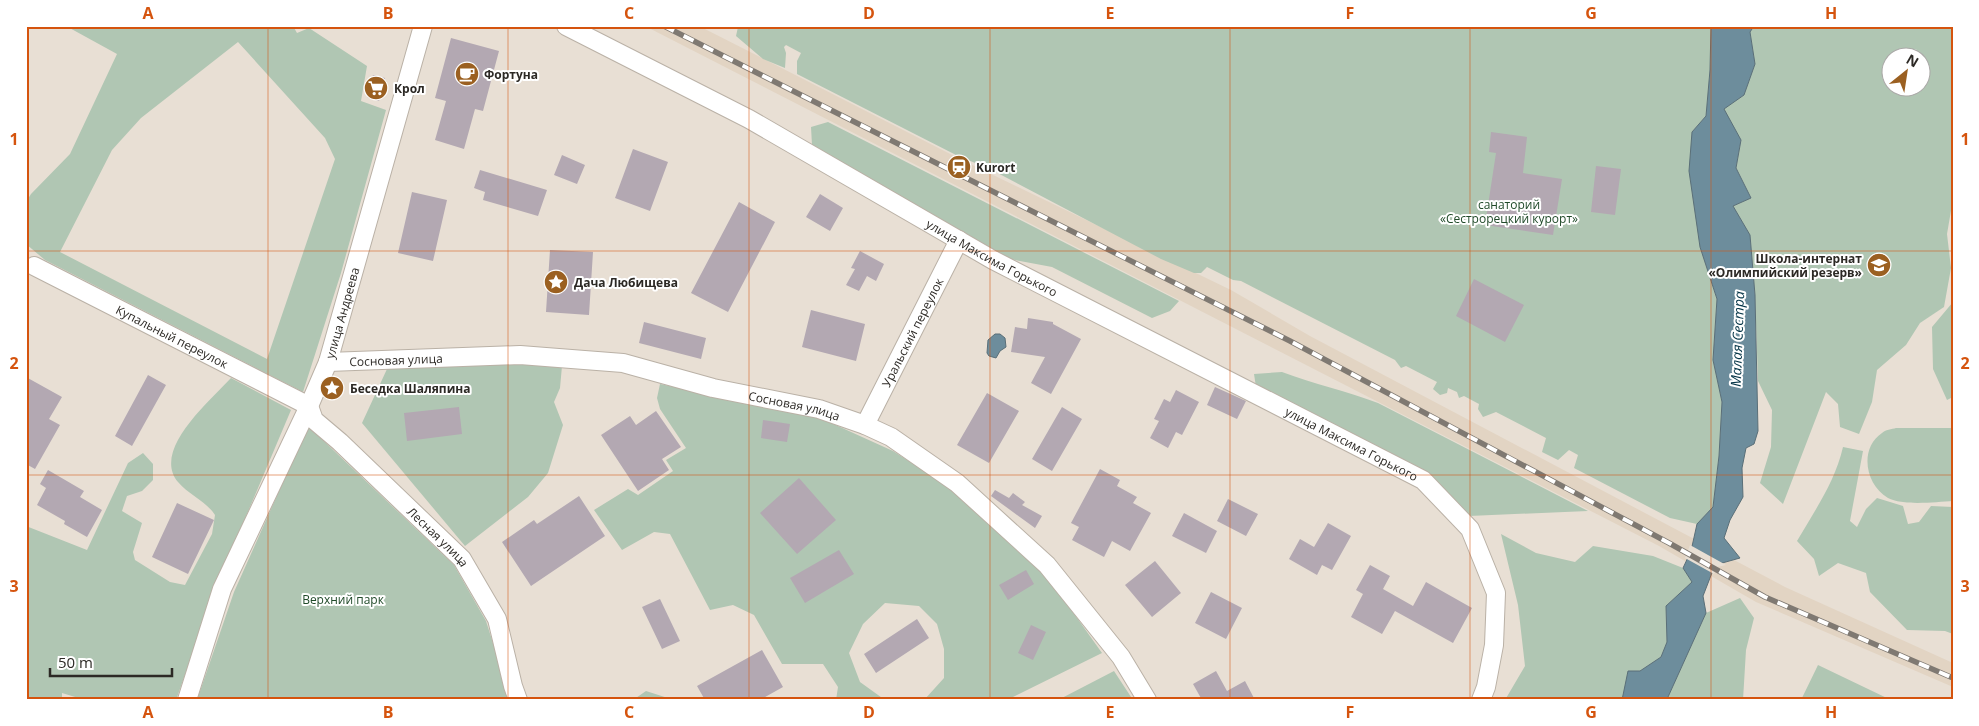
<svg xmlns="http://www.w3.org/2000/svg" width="1979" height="726" font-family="'Open Sans',sans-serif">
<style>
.built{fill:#e2d4c3}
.green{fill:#b0c6b3;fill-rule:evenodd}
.water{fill:#6d8d9c;stroke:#5a6f78}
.pier{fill:#e8dfd4}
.building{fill:#b3a8b2}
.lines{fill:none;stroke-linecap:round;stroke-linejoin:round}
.minor-casing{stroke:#bab1a6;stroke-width:20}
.minor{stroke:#fff;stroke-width:18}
.rail-casing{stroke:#7f7972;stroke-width:5.5}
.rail{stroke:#fff;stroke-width:4;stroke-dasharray:11;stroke-linecap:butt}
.grid{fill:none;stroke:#d5540e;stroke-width:1;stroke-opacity:0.55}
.labels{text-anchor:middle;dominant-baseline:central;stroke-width:4;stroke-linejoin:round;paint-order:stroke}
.poi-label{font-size:12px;font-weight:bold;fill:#2c2925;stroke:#fff;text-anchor:start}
.park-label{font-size:12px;fill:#204a29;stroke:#fff}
.street-label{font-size:12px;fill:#2c2925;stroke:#fff}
.water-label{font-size:14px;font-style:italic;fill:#063648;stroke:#fff}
.neatline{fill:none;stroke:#d5540e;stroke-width:2}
.grid-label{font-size:16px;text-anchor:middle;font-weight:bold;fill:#d5540e}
</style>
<rect width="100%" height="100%" fill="#e8dfd4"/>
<path class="built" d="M 645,26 L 699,26 L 962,160 L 1231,290 L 1310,336 L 1785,587 L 1953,663 L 1953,687 L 1756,602 L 1659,546 Z"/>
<path class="green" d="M 66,26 L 293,26 L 297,33 L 309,28 L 367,66 L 361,101 L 386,110 L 341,273 L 303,392 L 45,260 L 26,244 L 26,202 L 31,194 L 70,154 L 117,54 ZM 238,42 L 325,138 L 335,159 L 267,359 L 60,252 L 112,150 L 141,118 Z
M 736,26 L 1711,26 L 1710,70 L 1706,116 L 1692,132 L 1700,247 L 1717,299 L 1713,360 L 1722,402 L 1719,456 L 1713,507 L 1697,524 L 1670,518 L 1574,468 L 1578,455 L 1569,450 L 1558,460 L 1542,452 L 1546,438 L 1496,412 L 1483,417 L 1478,409 L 1479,404 L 1464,396 L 1459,398 L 1457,392 L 1448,388 L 1447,393 L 1440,395 L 1433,389 L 1437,382 L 1406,366 L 1401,368 L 1395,360 L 1241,281 L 1233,280 L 1207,267 L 1201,273 L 1194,273 L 1161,259 L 990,169 L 958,156 L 797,74 L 797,61 L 801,53 L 786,45 L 784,47 L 786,53 L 785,68 L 763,59 L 736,36 L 738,27 Z
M 1754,26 L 1953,26 L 1953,199 L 1947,234 L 1951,268 L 1944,307 L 1920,323 L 1906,345 L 1877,370 L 1872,402 L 1859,434 L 1840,427 L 1838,404 L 1826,392 L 1783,504 L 1760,483 L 1771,447 L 1772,410 L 1758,381 L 1755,295 L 1750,235 L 1733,206 L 1751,198 L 1736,168 L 1741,140 L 1723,109 L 1744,95 L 1755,64 L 1750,32 ZM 1892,58 L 1922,58 L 1922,88 L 1892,88 Z
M 828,122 L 1179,301 L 1170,311 L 1152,318 L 1052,267 L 1010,259 L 812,145 L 811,127 Z
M 1953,302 L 1953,397 L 1947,400 L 1933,369 L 1932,327 Z
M 517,362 L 562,366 L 560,388 L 554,402 L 563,425 L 548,473 L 528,497 L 465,546 L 362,423 L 387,369 Z
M 1282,372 C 1314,384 1346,391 1378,403 L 1588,511 L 1469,516 L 1256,387 L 1254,374 Z
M 231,378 L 291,410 L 217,585 L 176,700 L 85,700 L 62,693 L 62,700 L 26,700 L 26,526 L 87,550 L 128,463 L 143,453 L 153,464 L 153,480 L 142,491 L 127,496 L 122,511 L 142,523 L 133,552 L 135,560 L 170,582 L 185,585 L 212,534 L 215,515 C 206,501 189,495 178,482 C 151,450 211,400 231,378 Z
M 660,384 L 818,417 L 893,451 L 951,488 L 1045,573 L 1102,653 L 1007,700 L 915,700 L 925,699 L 944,678 L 944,649 L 937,624 L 919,606 L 885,603 L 863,624 L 849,653 L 860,682 L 885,700 L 836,700 L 838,687 L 823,664 L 782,664 L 754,615 L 733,605 L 710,610 L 670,534 L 654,532 L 622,550 L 594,510 L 628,489 L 638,495 L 673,471 L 666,460 L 686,448 L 660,409 L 657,398 Z
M 308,426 L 454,565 L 486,621 L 511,700 L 197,700 L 234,592 Z
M 1896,428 L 1953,428 L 1953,501 C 1935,502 1903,506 1888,498 C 1865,485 1859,448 1882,433 C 1885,430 1892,429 1896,428 Z
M 1843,447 L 1863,451 L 1850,521 L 1857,527 L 1866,509 L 1877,498 L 1903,506 L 1908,524 L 1919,522 L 1931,506 L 1953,507 L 1953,634 L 1945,631 L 1907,630 L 1870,592 L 1866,573 L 1838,563 L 1819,576 L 1814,559 L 1797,541 C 1815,510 1835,482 1843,447 Z
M 1501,534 L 1536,553 L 1575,562 L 1593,546 L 1653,556 L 1683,568 L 1692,582 L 1666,606 L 1667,642 L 1661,657 L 1640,671 L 1622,700 L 1505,700 L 1525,666 L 1518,605 Z
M 1740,598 L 1754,618 L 1746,650 L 1743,700 L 1669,700 L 1668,697 L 1706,613 Z
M 1818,665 L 1891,700 L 1801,700 Z
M 1114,671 L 1133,700 L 1058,700 Z
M 646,691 L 674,700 L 633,700 Z"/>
<path class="water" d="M 1711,26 L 1754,26 L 1750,32 L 1755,64 L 1744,95 L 1724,109 L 1741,140 L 1736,168 L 1751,198 L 1733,206 L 1750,235 L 1755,295 L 1758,431 L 1754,444 L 1746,448 L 1742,468 L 1743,497 L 1730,520 L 1724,538 L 1740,558 L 1715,565 L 1703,596 L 1706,613 L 1668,697 L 1669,700 L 1622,700 L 1628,671 L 1640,671 L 1661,657 L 1667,642 L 1666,606 L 1692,582 L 1683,568 L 1691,551 L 1697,524 L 1713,507 L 1719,456 L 1722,402 L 1713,360 L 1717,299 L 1700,247 L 1689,171 L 1692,132 L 1706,116 L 1710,70 Z
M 995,334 L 1000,334 L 1005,338 L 1006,347 L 1000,351 L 996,358 L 989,356 L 987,353 L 988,340 Z"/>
<path class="pier" d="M 1690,545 L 1726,565 L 1717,567 L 1714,574 L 1685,558 Z"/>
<path class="building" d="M 451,38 L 499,51 L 483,111 L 475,109 L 464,149 L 435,140 L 446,101 L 435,98 Z
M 373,75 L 385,78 L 379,101 L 367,97 Z
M 1491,132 L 1527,137 L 1523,173 L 1562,179 L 1553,235 L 1485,225 L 1496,153 L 1489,152 Z
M 633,149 L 668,162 L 650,211 L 615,198 Z
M 562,155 L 585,165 L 577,184 L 554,175 Z
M 1596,166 L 1621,169 L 1615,215 L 1591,212 Z
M 480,170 L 547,190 L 538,216 L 483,200 L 485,192 L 474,188 Z
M 412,192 L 447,200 L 433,261 L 398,253 Z
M 820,194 L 843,208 L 830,231 L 806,217 Z
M 739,202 L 775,222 L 728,312 L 691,293 Z
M 550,250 L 593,252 L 589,315 L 546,312 Z
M 860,251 L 884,264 L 876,281 L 867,276 L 859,291 L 846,285 L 855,269 L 851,268 Z
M 1474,279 L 1524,305 L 1505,342 L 1456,316 Z
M 811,310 L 865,324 L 856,361 L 802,347 Z
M 1028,318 L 1053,322 L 1053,324 L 1081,339 L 1051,394 L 1031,383 L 1045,357 L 1011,352 L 1015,327 L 1027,329 Z
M 644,322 L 706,338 L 701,359 L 639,343 Z
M 148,375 L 166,385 L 132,446 L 115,436 Z
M 26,377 L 62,397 L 49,419 L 60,425 L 35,469 L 26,464 Z
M 1215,387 L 1246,401 L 1237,419 L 1207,405 Z
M 1176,390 L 1199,402 L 1182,435 L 1176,432 L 1168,448 L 1150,438 L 1159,421 L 1154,419 L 1164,399 L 1170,402 Z
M 987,393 L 1019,411 L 989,463 L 957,445 Z
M 459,407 L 462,434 L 407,441 L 404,413 Z
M 1062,407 L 1082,419 L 1052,471 L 1032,459 Z
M 656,411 L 681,447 L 662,459 L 669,470 L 638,491 L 601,435 L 630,416 L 636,425 Z
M 763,420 L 790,424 L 787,442 L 761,438 Z
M 1100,469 L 1120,480 L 1117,486 L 1137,497 L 1133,503 L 1151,513 L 1130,551 L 1112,541 L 1104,557 L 1072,540 L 1079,527 L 1071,523 Z
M 48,470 L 84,491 L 80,497 L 102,510 L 87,537 L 64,524 L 65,521 L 37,505 L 46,488 L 40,484 Z
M 799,478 L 836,520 L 797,554 L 760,513 Z
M 995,490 L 1009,498 L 1013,493 L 1025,502 L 1022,505 L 1042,516 L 1035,528 L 991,496 Z
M 579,496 L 605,536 L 531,586 L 502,542 L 534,520 L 537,524 Z
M 1228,499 L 1258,514 L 1246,536 L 1217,521 Z
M 177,503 L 214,520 L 188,574 L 152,557 Z
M 1184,513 L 1217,531 L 1206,553 L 1172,536 Z
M 1328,523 L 1351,536 L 1332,570 L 1322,565 L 1317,575 L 1289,559 L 1300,539 L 1314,547 Z
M 839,550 L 854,574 L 805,603 L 790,578 Z
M 1155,561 L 1181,593 L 1152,617 L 1125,585 Z
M 1370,565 L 1390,576 L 1383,589 L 1413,606 L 1426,582 L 1472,608 L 1453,643 L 1395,611 L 1382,634 L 1351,617 L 1363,594 L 1356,590 Z
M 1026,570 L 1034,584 L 1008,600 L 999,585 Z
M 1211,592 L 1242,608 L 1226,639 L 1195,623 Z
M 660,599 L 680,641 L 662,649 L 642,607 Z
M 917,619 L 929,638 L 876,673 L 864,654 Z
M 1031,625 L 1046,632 L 1033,660 L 1018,653 Z
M 762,650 L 783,687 L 760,700 L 705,700 L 697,686 Z
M 1216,671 L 1227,691 L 1245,681 L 1255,700 L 1202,700 L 1193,684 Z"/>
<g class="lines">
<g class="minor-casing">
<g id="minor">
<path id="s1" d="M 566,26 L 749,119 L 993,260 L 1423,480 L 1470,529 L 1496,593 L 1494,645 L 1486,687 L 1481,700"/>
<path id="s2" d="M 34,266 L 309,406 L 314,420 L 340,442 L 462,559 L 497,619 L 513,686 L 518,700"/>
<path id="s3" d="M 328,362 L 520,355 L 623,363 L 713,388 L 819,409 L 865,425 L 891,437 L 957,483 L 1047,565 L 1121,657 L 1147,700"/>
<path id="s4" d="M 865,425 L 959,240"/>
<path id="s5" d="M 187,700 L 222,589 L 309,406 L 328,362 L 423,26"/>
</g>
</g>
<use href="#minor" class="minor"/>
<g class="rail-casing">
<path id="rail" d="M 664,26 L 1290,341 L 1669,543 L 1765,597 L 1953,678"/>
</g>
<use href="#rail" class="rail"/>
</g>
<path class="grid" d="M 268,26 L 268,700M 508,26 L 508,700M 749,26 L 749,700M 990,26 L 990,700M 1230,26 L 1230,700M 1470,26 L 1470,700M 1711,26 L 1711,700M 26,251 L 1953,251M 26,475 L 1953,475"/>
<defs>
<g id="cafe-disc" transform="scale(1.25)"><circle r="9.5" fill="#9b6021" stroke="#fff"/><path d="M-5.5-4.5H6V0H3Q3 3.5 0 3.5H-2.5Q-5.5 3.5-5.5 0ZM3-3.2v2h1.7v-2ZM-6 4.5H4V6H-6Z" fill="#fff"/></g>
<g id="supermarket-disc" transform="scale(1.25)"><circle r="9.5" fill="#9b6021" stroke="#fff"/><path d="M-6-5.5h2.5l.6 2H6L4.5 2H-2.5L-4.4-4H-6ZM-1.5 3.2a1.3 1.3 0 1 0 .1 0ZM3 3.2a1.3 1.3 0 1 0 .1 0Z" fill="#fff"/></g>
<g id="station-disc" transform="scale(1.25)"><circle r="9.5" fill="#9b6021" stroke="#fff"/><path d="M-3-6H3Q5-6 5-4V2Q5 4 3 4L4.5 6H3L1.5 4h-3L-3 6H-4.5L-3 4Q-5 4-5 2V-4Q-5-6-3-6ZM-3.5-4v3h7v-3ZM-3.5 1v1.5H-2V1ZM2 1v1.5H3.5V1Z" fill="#fff"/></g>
<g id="school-disc" transform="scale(1.25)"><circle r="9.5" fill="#9b6021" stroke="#fff"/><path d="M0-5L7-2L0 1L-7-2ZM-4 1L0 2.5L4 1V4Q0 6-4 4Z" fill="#fff"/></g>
<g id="sight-disc" transform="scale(1.25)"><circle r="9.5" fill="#9b6021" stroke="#fff"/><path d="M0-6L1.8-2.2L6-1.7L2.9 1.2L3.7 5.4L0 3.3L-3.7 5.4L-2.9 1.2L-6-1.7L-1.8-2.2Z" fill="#fff"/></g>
</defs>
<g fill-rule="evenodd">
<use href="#cafe-disc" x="467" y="74"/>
<use href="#supermarket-disc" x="376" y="88"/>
<use href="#station-disc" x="959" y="167"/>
<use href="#school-disc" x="1879" y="265"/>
<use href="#sight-disc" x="556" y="282"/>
<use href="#sight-disc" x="332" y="388"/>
</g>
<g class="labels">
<g class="poi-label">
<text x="484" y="74">Фортуна</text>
<text x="394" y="88">Крол</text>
<text x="976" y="167">Kurort</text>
<text x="1862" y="258" text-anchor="end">Школа-интернат<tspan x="1862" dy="14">«Олимпийский резерв»</tspan></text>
<text x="574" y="282">Дача Любищева</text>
<text x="350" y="388">Беседка Шаляпина</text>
</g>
<g class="park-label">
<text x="1509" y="204">санаторий<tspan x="1509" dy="14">«Сестрорецкий курорт»</tspan></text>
<text x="343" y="599">Верхний парк</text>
</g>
<g class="street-label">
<text stroke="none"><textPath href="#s1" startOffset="485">улица Максима Горького</textPath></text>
<text stroke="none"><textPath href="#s5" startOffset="418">улица Андреева</textPath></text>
<text stroke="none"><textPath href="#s4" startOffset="104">Уральский переулок</textPath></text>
<text stroke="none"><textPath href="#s2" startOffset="155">Купальный переулок</textPath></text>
<text stroke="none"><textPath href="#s3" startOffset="68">Сосновая улица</textPath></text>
<text stroke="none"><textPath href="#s3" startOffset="472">Сосновая улица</textPath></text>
<text stroke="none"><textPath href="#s1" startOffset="890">улица Максима Горького</textPath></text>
<text stroke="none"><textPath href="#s2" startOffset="494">Лесная улица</textPath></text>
</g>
<g class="water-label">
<text transform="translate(1737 339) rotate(-88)">Малая Сестра</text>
</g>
</g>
<rect width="1979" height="726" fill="none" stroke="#ffffff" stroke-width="55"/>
<g transform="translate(1906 72) rotate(30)"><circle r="24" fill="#ffffff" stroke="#aba9a8"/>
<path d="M0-4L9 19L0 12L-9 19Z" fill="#9b6021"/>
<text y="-8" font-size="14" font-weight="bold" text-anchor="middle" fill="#2c2925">N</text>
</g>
<path d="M50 668v8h122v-8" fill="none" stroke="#2c2925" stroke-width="2.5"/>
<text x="58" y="668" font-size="15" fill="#2c2925" stroke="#ffffff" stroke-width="4" paint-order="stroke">50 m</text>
<rect x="28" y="28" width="1924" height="670" class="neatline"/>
<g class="grid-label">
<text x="148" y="19">A</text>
<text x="388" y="19">B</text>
<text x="629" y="19">C</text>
<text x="869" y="19">D</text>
<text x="1110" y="19">E</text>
<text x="1350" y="19">F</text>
<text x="1591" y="19">G</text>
<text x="1831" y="19">H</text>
<text x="14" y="145">1</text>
<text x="1965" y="145">1</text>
<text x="14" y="369">2</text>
<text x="1965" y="369">2</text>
<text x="14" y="592">3</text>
<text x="1965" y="592">3</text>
<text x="148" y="718">A</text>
<text x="388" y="718">B</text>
<text x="629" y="718">C</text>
<text x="869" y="718">D</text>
<text x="1110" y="718">E</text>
<text x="1350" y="718">F</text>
<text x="1591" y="718">G</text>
<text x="1831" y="718">H</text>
</g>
</svg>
